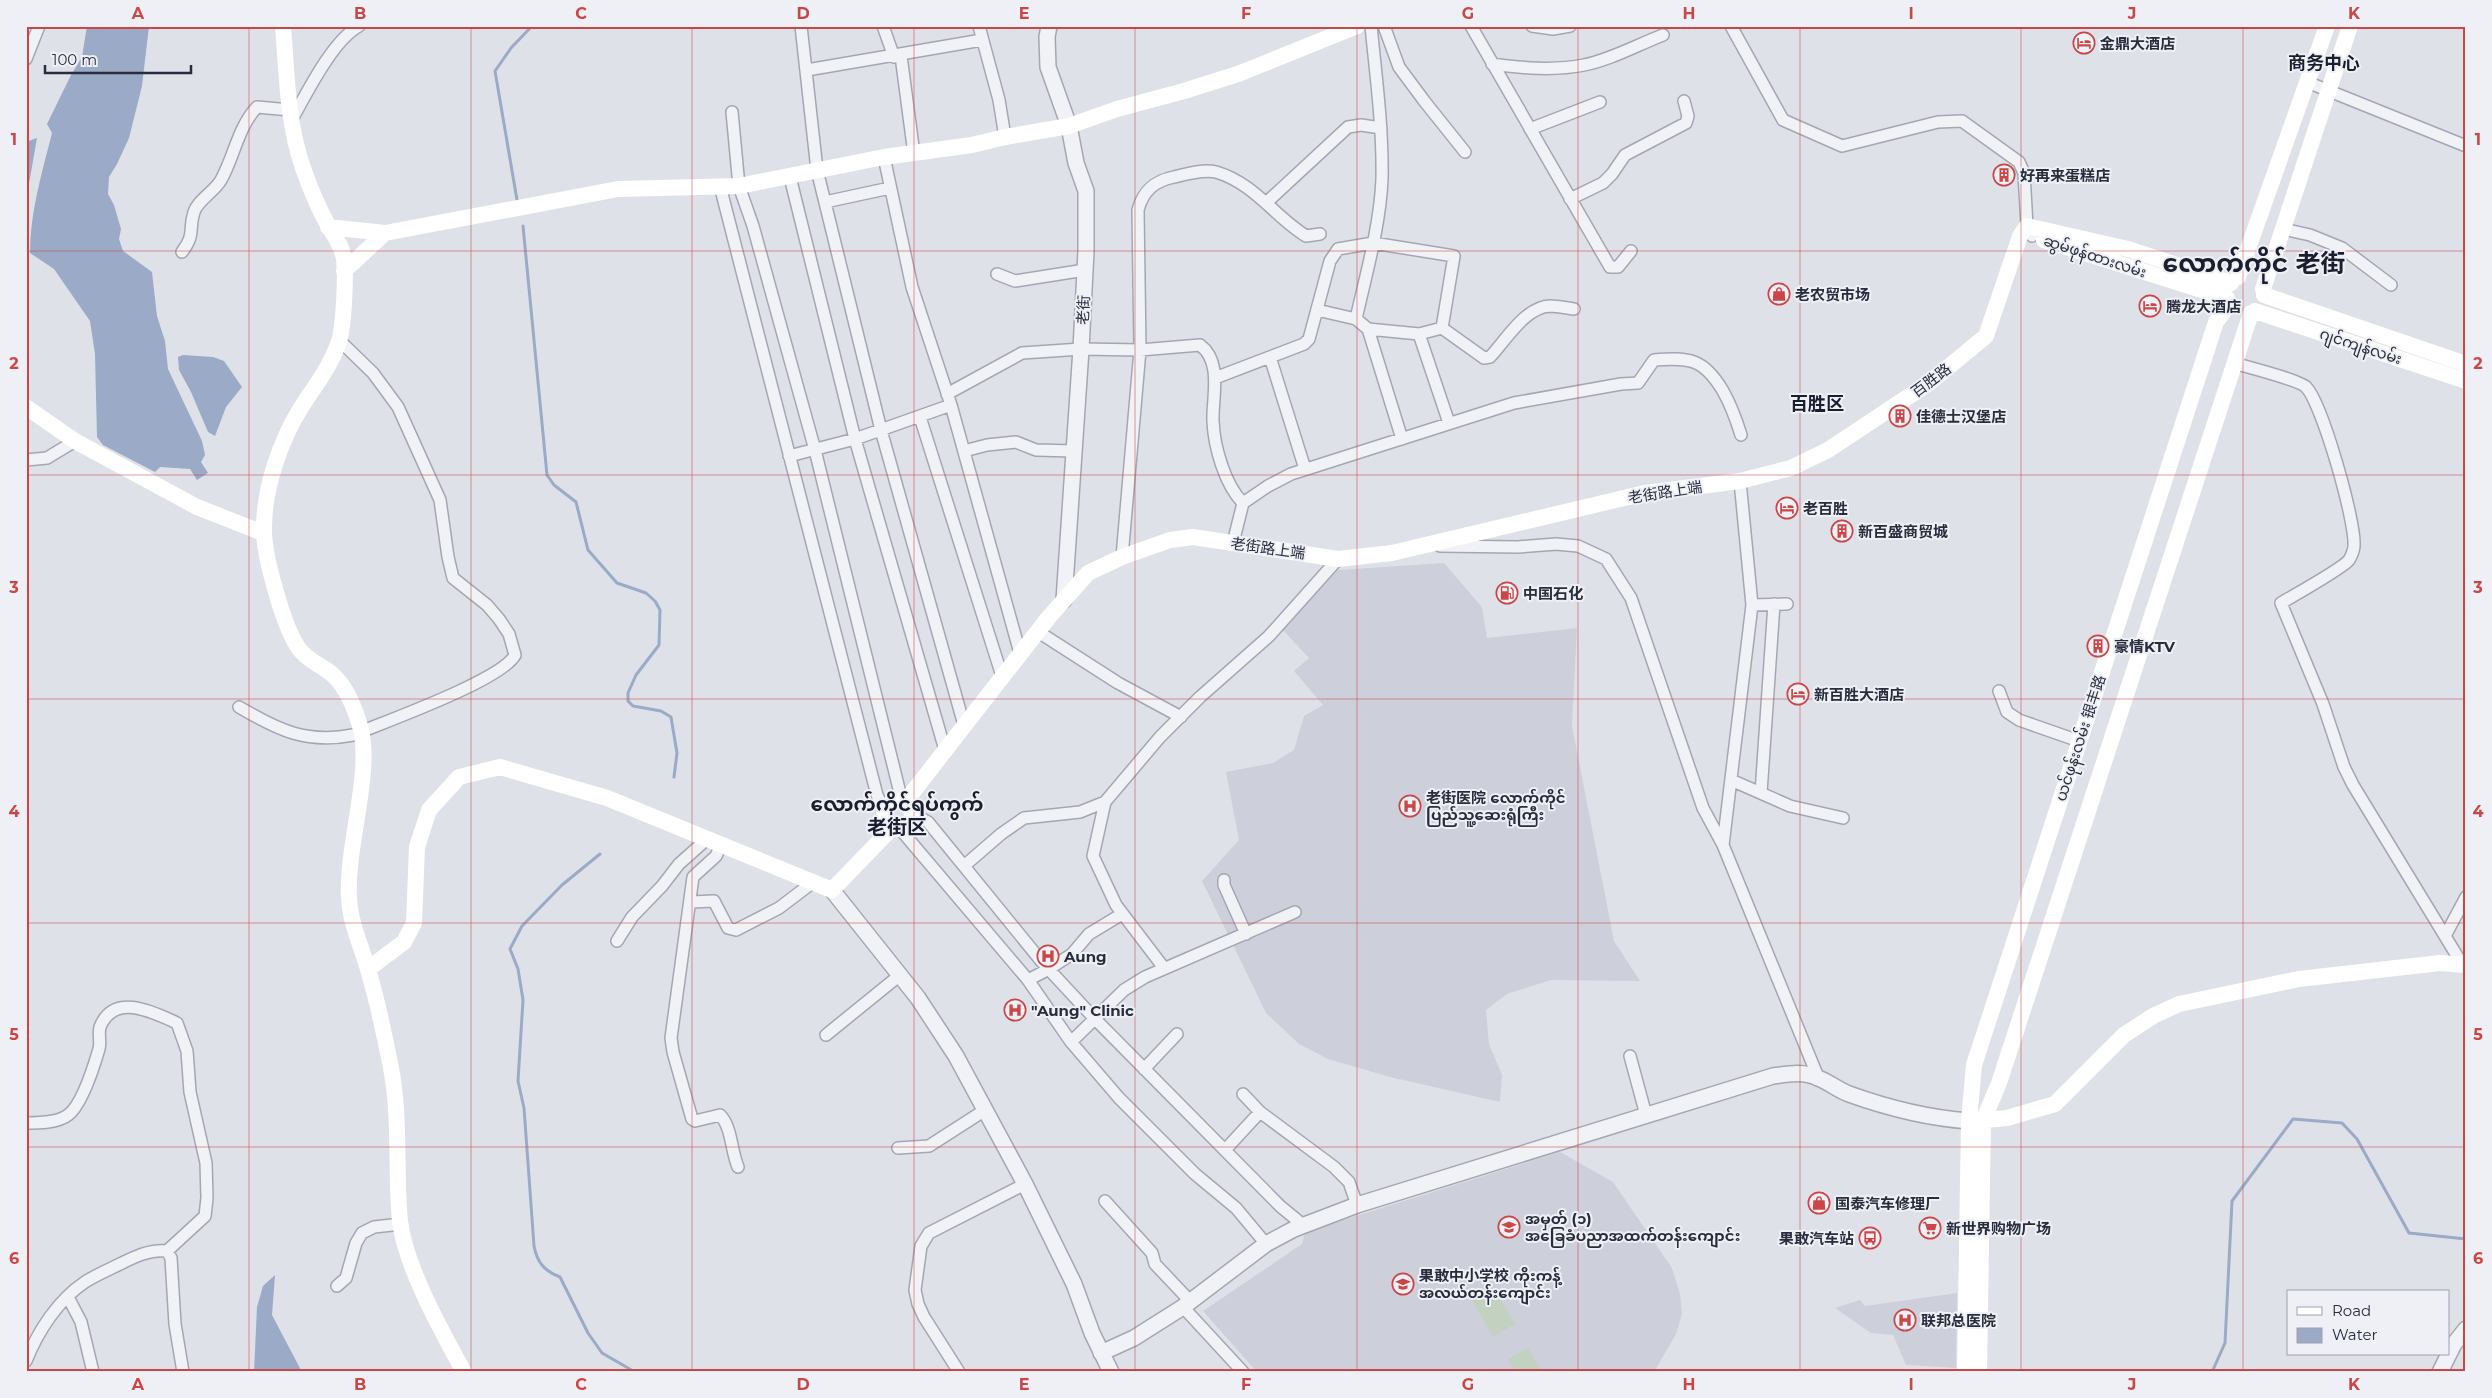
<svg xmlns="http://www.w3.org/2000/svg" width="2492" height="1398" font-family="Montserrat,'Noto Sans SC','Noto Sans Myanmar',sans-serif">
<style>
.built{fill:#cdd0da}
.green{fill:#c2d1c0}
.water{fill:#9aaac7}
.lines{fill:none;stroke-linecap:round;stroke-linejoin:round}
.stream{stroke:#9aaac7;stroke-width:3}
.minor-casing{stroke:#a4a7b2;stroke-width:14}
.tertiary-casing{stroke:#a4a7b2;stroke-width:18}
.minor{stroke:#f1f2f6;stroke-width:11}
.tertiary{stroke:#f1f2f6;stroke-width:15}
.secondary{stroke:#fff;stroke-width:16}
.grid{fill:none;stroke:#ca4647;stroke-width:1;stroke-opacity:0.55}
.labels{text-anchor:middle;dominant-baseline:central;stroke-width:4;stroke-linejoin:round;paint-order:stroke}
.poi-label{font-size:15px;font-weight:bold;fill:#282d3e;stroke:#eef0f5;text-anchor:start}
.street-label{font-size:15px;fill:#282d3e;stroke:#eef0f5}
.quarter-label{font-size:18px;font-weight:bold;fill:#1a1e2f;stroke:#eef0f5}
.district-label{font-size:20px;font-weight:bold;fill:#1a1e2f;stroke:#eef0f5}
.town-label{font-size:25px;font-weight:bold;fill:#1a1e2f;stroke:#eef0f5}
.neatline{fill:none;stroke:#ca4647;stroke-width:2}
.grid-label{font-size:16px;text-anchor:middle;font-weight:bold;fill:#ca4647}
</style>
<rect width="100%" height="100%" fill="#dfe1e8"/>
<path class="built" d="M 1444,563 L 1482,607 L 1487,638 L 1577,628 L 1572,726 L 1614,941 L 1640,981 L 1551,980 L 1507,994 L 1486,1010 L 1489,1044 L 1502,1075 L 1500,1102 L 1390,1077 L 1328,1059 L 1299,1044 L 1266,1013 L 1202,881 L 1239,840 L 1226,772 L 1273,763 L 1294,750 L 1304,716 L 1323,705 L 1294,671 L 1309,658 L 1281,628 L 1338,570 Z
M 1560,1152 L 1613,1182 L 1672,1268 L 1680,1294 L 1682,1314 L 1676,1334 L 1654,1372 L 1257,1372 L 1203,1311 L 1302,1244 L 1305,1232 Z
M 1957,1293 L 1956,1368 L 1906,1365 L 1893,1335 L 1871,1333 L 1835,1308 L 1860,1300 L 1865,1306 Z"/>
<path class="green" d="M 1493,1287 L 1515,1324 L 1493,1337 L 1472,1300 Z
M 1528,1348 L 1542,1372 L 1515,1372 L 1508,1359 Z"/>
<path class="water" d="M 87,26 L 149,26 L 142,86 L 129,138 L 117,164 L 109,177 L 108,194 L 114,205 L 121,229 L 119,239 L 123,251 L 152,272 L 157,316 L 165,341 L 168,369 L 202,441 L 205,455 L 201,462 L 208,473 L 197,480 L 190,469 L 160,467 L 155,472 L 103,445 L 97,437 L 95,354 L 90,321 L 54,269 L 30,253 C 30,212 42,173 52,133 L 47,124 L 71,75 L 82,57 Z
M 37,138 L 26,201 L 26,142 Z
M 183,355 L 213,357 L 224,361 L 242,387 L 226,407 L 215,436 L 208,432 L 191,392 L 179,370 L 178,357 Z
M 275,1275 L 272,1315 L 302,1372 L 254,1372 L 257,1307 L 263,1286 Z"/>
<g class="lines">
<path class="stream" d="M 517,200 L 495,71 L 511,48 L 532,26
M 523,226 L 547,475 L 554,485 L 576,502 L 588,550 L 617,583 L 646,593 L 655,601 L 660,610 L 659,645 L 636,675 L 628,693 L 628,701 L 633,706 L 661,711 L 671,717 L 677,753 L 674,777
M 600,854 L 562,885 L 522,926 L 510,949 L 518,969 L 523,1000 L 518,1081 L 524,1108 L 534,1246 C 537,1262 544,1271 560,1277 L 588,1333 L 602,1353 L 635,1372
M 2212,1372 L 2225,1343 L 2232,1201 L 2293,1119 L 2342,1123 L 2357,1139 L 2409,1233 L 2466,1239"/>
<g class="minor-casing">
<path id="minor" d="M 801,26 L 817,170 L 881,430 L 964,725
M 883,26 L 894,57
M 979,26 L 999,100 L 1005,137
M 1384,26 L 1399,67 L 1425,102 L 1465,152
M 1471,26 L 1610,267 L 1618,267 L 1631,251
M 1532,26 L 1553,29 L 1570,26
M 1731,26 L 1783,120 L 1842,146 L 1938,122 L 1962,121 L 2019,162 L 2024,173 L 2027,226 L 2032,236
M 901,56 L 914,154
M 26,59 L 39,26
M 1492,64 C 1522,68 1553,71 1584,65 C 1610,60 1637,45 1663,35
M 807,70 L 982,40
M 2307,82 L 2466,146
M 732,112 L 739,186 L 753,226 L 815,450 L 902,801
M 291,121 C 307,93 332,41 359,26
M 1530,129 L 1600,102
M 884,157 L 912,287 L 951,405 L 1020,653
M 790,177 L 855,439 L 945,750
M 720,186 L 877,795 L 884,810
M 1570,199 L 1603,183 L 1612,174 L 1625,155 L 1686,123 L 1688,116 L 1684,101
M 825,202 L 890,188
M 1267,202 L 1348,127 L 1361,125 L 1381,128
M 2283,229 L 2310,235 L 2342,248 L 2391,285
M 182,252 C 196,233 188,231 194,212 C 198,200 214,192 221,180 C 234,157 238,127 257,107 L 290,110
M 997,274 L 1015,281 L 1085,270
M 1317,310 L 1356,319 L 1368,329 L 1419,334 L 1442,328
M 1356,319 C 1366,274 1380,226 1382,179 C 1383,128 1376,77 1371,26
M 1442,328 L 1484,358 L 1490,357 C 1506,340 1525,307 1550,306 C 1558,306 1566,308 1574,309
M 1368,329 L 1402,439
M 1419,334 L 1449,423
M 1270,357 L 1305,469
M 2234,363 C 2247,367 2299,380 2306,387 C 2322,403 2356,522 2354,546 C 2354,550 2351,557 2349,560 C 2343,568 2293,596 2281,603 L 2323,704 L 2344,767 L 2353,785 L 2462,964
M 1215,378 L 1304,344 L 1309,339 L 1330,261 L 1338,249 L 1373,243 L 1454,256 L 1442,328
M 947,394 L 1022,353 L 1081,349 L 1140,350 L 1200,345 C 1223,362 1212,398 1213,421 C 1214,447 1225,485 1243,503 L 1233,543
M 920,417 L 1002,676
M 964,451 L 987,445 L 1016,442 L 1036,450 L 1074,451
M 789,456 L 855,439 L 951,405
M 26,460 L 47,458 L 75,441
M 1243,503 L 1268,486 L 1291,474 L 1514,403 L 1621,384 L 1638,383 L 1654,360 C 1690,357 1704,359 1723,391 C 1731,405 1736,419 1741,435
M 1440,546 L 1518,547 L 1556,544 L 1578,546 L 1606,559 L 1631,598 L 1703,808 L 1723,845 L 1818,1077
M 1122,557 L 1140,350 L 1138,210 C 1143,191 1154,181 1174,177 C 1186,174 1204,169 1216,172 C 1254,183 1275,217 1306,236 L 1320,234
M 1752,605 L 1787,604
M 1037,631 L 1118,683 L 1181,717
M 1999,691 L 2007,712 L 2019,720 L 2079,741
M 239,707 C 278,730 306,744 353,735 C 384,722 502,680 515,655 L 509,634 L 499,619 L 487,605 L 453,578 L 448,557 L 440,500 L 398,407 L 373,373 L 340,341
M 1731,780 L 1790,806 L 1843,818
M 1761,793 L 1774,604
M 912,813 L 928,822 L 1042,962 L 1095,1019 L 1280,1206 L 1303,1225
M 900,829 L 1028,980 L 1071,1042 L 1119,1098 L 1195,1174 L 1236,1208 L 1266,1244
M 721,845 L 716,856 L 693,877 L 671,1038 L 673,1052 L 692,1119 L 695,1121 L 720,1115 C 732,1127 731,1151 738,1167
M 1723,845 L 1752,605 L 1740,481
M 964,866 L 1001,834 L 1024,818 L 1080,812 L 1105,802
M 1224,880 L 1224,885 L 1246,934
M 691,902 L 714,901 L 728,928 L 736,930 L 779,908 L 812,883
M 2445,936 L 2466,897
M 617,941 L 632,917 L 662,886 L 679,864 L 707,839
M 1164,968 L 1116,905 L 1093,856 L 1105,802 L 1160,737 L 1200,697 L 1269,636 L 1338,559
M 1028,980 L 1049,969 L 1072,954 L 1089,934 L 1122,914
M 826,1035 L 900,975
M 1071,1042 L 1124,990 L 1145,977 L 1295,912
M 1630,1056 L 1646,1115
M 1144,1069 L 1177,1034
M 1243,1094 L 1260,1112 L 1334,1167 L 1349,1182 L 1357,1205
M 26,1123 C 38,1123 58,1123 68,1115 C 82,1105 94,1066 99,1049 C 101,1042 98,1034 100,1027 C 114,992 153,1012 177,1023 L 187,1051 L 190,1092 L 206,1163 L 207,1198 L 205,1216 L 167,1251
M 898,1148 L 929,1146 L 985,1110
M 1225,1150 L 1260,1112
M 1105,1201 L 1152,1253 L 1155,1264 L 1190,1301
M 337,1286 L 346,1278 L 356,1243 L 362,1233 L 374,1227 L 401,1224
M 68,1297 L 81,1322 L 93,1372
M 1183,1307 L 1243,1372
M 26,1361 C 38,1331 58,1300 85,1282 C 96,1275 108,1270 120,1264 C 134,1257 150,1249 167,1251 L 171,1258 L 175,1324 L 183,1372
M 959,1372 L 924,1317 L 918,1304 L 915,1290 L 921,1246 L 929,1233 L 1025,1184"/>
</g>
<g class="tertiary-casing">
<path id="tertiary" d="M 1049,26 L 1047,37 L 1048,67 L 1069,126 L 1076,163 L 1086,191 L 1086,251 L 1081,349 L 1064,600
M 832,890 L 918,998 L 956,1056 L 1025,1184 L 1074,1284 L 1092,1333 L 1111,1372
M 1101,1353 L 1134,1338 L 1183,1307 L 1266,1244 L 1294,1229 L 1357,1205 L 1773,1076 C 1788,1074 1804,1071 1818,1078 C 1829,1082 1838,1090 1849,1094 C 1888,1108 1927,1118 1969,1121
M 2440,1372 L 2454,1344 L 2466,1329"/>
</g>
<use href="#minor" class="minor"/>
<use href="#tertiary" class="tertiary"/>
<path class="secondary" d="M 283,26 C 287,74 287,122 303,168 C 310,188 318,208 329,227 C 335,238 342,245 344,259 C 346,275 344,330 338,344 C 330,367 315,386 302,406 C 281,439 264,487 264,528 C 263,553 284,630 300,650 C 309,662 324,666 334,676 C 347,688 355,709 360,726 C 373,771 346,846 349,897 C 350,924 362,947 369,973 C 378,1003 384,1033 390,1063 C 401,1115 395,1169 400,1221 C 405,1266 442,1332 464,1372
M 328,227 L 385,233 L 618,189 L 739,186 L 884,157 L 972,145 L 1005,137 L 1069,126 L 1117,109 L 1184,91 L 1238,74 L 1357,26
M 2044,240 L 2227,298
M 344,271 L 385,233
M 2238,277 L 2327,26
M 2263,289 L 2350,26
M 2264,295 L 2466,364
M 2255,311 L 2466,381
M 26,407 L 75,441 L 197,507 L 263,533
M884 815a14 14 0 1 1 28 0a14 14 0 1 1-28 0Z
M 905,802 L 1049,617 L 1088,573 L 1122,557 L 1170,540 L 1193,537 L 1338,559 L 1392,553 L 1645,493 L 1740,481 L 1791,468 L 1828,450 L 1929,383 L 1986,336 L 2020,236 L 2027,226 L 2128,249 L 2231,283
M 368,969 L 404,942 L 414,923 L 417,847 L 429,810 L 459,777 L 500,767 L 607,798 L 832,890 L 892,828
M 1976,1121 L 2007,1118 L 2055,1104 L 2124,1035 L 2153,1016 L 2179,1004 L 2299,979 L 2440,963 L 2466,965
M 1965,1372 L 1969,1121 L 1974,1065 L 2216,322 L 2229,304
M 1979,1372 L 1983,1121 L 1999,1083 L 2251,313"/>
</g>
<path class="grid" d="M 249,26 L 249,1372M 471,26 L 471,1372M 692,26 L 692,1372M 914,26 L 914,1372M 1135,26 L 1135,1372M 1357,26 L 1357,1372M 1578,26 L 1578,1372M 1800,26 L 1800,1372M 2021,26 L 2021,1372M 2243,26 L 2243,1372M 26,251 L 2466,251M 26,475 L 2466,475M 26,699 L 2466,699M 26,923 L 2466,923M 26,1147 L 2466,1147"/>
<defs>
<g id="hotel-ring" transform="scale(1.125)"><circle r="9.5" fill="#eef0f5" stroke="#ca4647" stroke-width="1.5"/><path d="M-6-4.5h1.5V1H6V5H4.5V3h-9V5H-6ZM-4 0a1.8 1.8 0 1 1 3.6 0ZM.5 0V-2.5h3Q6-2.5 6 0Z" fill="#ca4647"/></g>
<g id="building-ring" transform="scale(1.125)"><circle r="9.5" fill="#eef0f5" stroke="#ca4647" stroke-width="1.5"/><path d="M-4-6H4V6H1V3H-1V6H-4ZM-2.5-4.3h1.7v1.8h-1.7ZM.8-4.3h1.7v1.8H.8ZM-2.5-1h1.7V.8h-1.7ZM.8-1h1.7V.8H.8Z" fill="#ca4647"/></g>
<g id="shop-ring" transform="scale(1.125)"><circle r="9.5" fill="#eef0f5" stroke="#ca4647" stroke-width="1.5"/><path d="M-5-2.5h2.3a2.7 3.5 0 0 1 5.4 0H5L5.5 6h-11ZM-1.5-2.5h3a1.5 2.3 0 0 0-3 0Z" fill="#ca4647"/></g>
<g id="fuel-ring" transform="scale(1.125)"><circle r="9.5" fill="#eef0f5" stroke="#ca4647" stroke-width="1.5"/><path d="M-5.5-6h7V0h2V4h1.3V-2.5L3-4.5l.8-.8L6-3V5H2.5V1h-1V6h-7ZM-4.2-4.7v3.2H.2V-4.7Z" fill="#ca4647"/></g>
<g id="hospital-ring" transform="scale(1.125)"><circle r="9.5" fill="#eef0f5" stroke="#ca4647" stroke-width="1.5"/><path d="M-5-5h3v3.5h4V-5h3V5h-3V1.5h-4V5h-3Z" fill="#ca4647"/></g>
<g id="school-ring" transform="scale(1.125)"><circle r="9.5" fill="#eef0f5" stroke="#ca4647" stroke-width="1.5"/><path d="M0-5L7-2L0 1L-7-2ZM-4 1L0 2.5L4 1V4Q0 6-4 4Z" fill="#ca4647"/></g>
<g id="supermarket-ring" transform="scale(1.125)"><circle r="9.5" fill="#eef0f5" stroke="#ca4647" stroke-width="1.5"/><path d="M-6-5.5h2.5l.6 2H6L4.5 2H-2.5L-4.4-4H-6ZM-1.5 3.2a1.3 1.3 0 1 0 .1 0ZM3 3.2a1.3 1.3 0 1 0 .1 0Z" fill="#ca4647"/></g>
<g id="bus-ring" transform="scale(1.125)"><circle r="9.5" fill="#eef0f5" stroke="#ca4647" stroke-width="1.5"/><path d="M-5-6H5V4H4V6H2V4H-2V6H-4V4H-5ZM-3.5-4V0h7V-4ZM-3.5 1.2v1.5H-2V1.2ZM2 1.2v1.5H3.5V1.2Z" fill="#ca4647"/></g>
</defs>
<g fill-rule="evenodd">
<use href="#hotel-ring" x="2084" y="43"/>
<use href="#building-ring" x="2004" y="175"/>
<use href="#shop-ring" x="1779" y="294"/>
<use href="#hotel-ring" x="2150" y="306"/>
<use href="#building-ring" x="1900" y="416"/>
<use href="#hotel-ring" x="1787" y="508"/>
<use href="#building-ring" x="1842" y="531"/>
<use href="#fuel-ring" x="1507" y="593"/>
<use href="#building-ring" x="2098" y="646"/>
<use href="#hotel-ring" x="1798" y="694"/>
<use href="#hospital-ring" x="1410" y="806"/>
<use href="#hospital-ring" x="1048" y="956"/>
<use href="#hospital-ring" x="1015" y="1010"/>
<use href="#shop-ring" x="1819" y="1203"/>
<use href="#school-ring" x="1509" y="1227"/>
<use href="#supermarket-ring" x="1930" y="1228"/>
<use href="#bus-ring" x="1870" y="1238"/>
<use href="#school-ring" x="1403" y="1284"/>
<use href="#hospital-ring" x="1905" y="1320"/>
</g>
<g class="labels">
<g class="poi-label">
<text x="2100" y="43">金鼎大酒店</text>
<text x="2020" y="175">好再来蛋糕店</text>
<text x="1795" y="294">老农贸市场</text>
<text x="2166" y="306">腾龙大酒店</text>
<text x="1916" y="416">佳德士汉堡店</text>
<text x="1803" y="508">老百胜</text>
<text x="1858" y="531">新百盛商贸城</text>
<text x="1523" y="593">中国石化</text>
<text x="2114" y="646">豪情KTV</text>
<text x="1814" y="694">新百胜大酒店</text>
<text x="1426" y="797">老街医院 လောက်ကိုင်<tspan x="1426" dy="17">ပြည်သူ့ဆေးရုံကြီး</tspan></text>
<text x="1064" y="956">Aung</text>
<text x="1031" y="1010">"Aung" Clinic</text>
<text x="1835" y="1203">国泰汽车修理厂</text>
<text x="1525" y="1218">အမှတ် (၁)<tspan x="1525" dy="17">အခြေခံပညာအထက်တန်းကျောင်း</tspan></text>
<text x="1946" y="1228">新世界购物广场</text>
<text x="1854" y="1238" text-anchor="end">果敢汽车站</text>
<text x="1419" y="1275">果敢中小学校 ကိုးကန့်<tspan x="1419" dy="17">အလယ်တန်းကျောင်း</tspan></text>
<text x="1921" y="1320">联邦总医院</text>
</g>
<g class="street-label">
<text transform="translate(2095 256) rotate(18)">ဆွမ်ဖုန်ထားလမ်း</text>
<text transform="translate(1083 310) rotate(-87)">老街</text>
<text transform="translate(2361 346) rotate(18)">ဂျင်ကျန်လမ်း</text>
<text transform="translate(1931 380) rotate(-37)">百胜路</text>
<text transform="translate(1665 492) rotate(-9)">老街路上端</text>
<text transform="translate(1268 548) rotate(8)">老街路上端</text>
<text transform="translate(2080 738) rotate(-72)">ယင်ဖုန်းလမ်း 银丰路</text>
</g>
<g class="quarter-label">
<text x="2324" y="63">商务中心</text>
<text x="1817" y="404">百胜区</text>
</g>
<g class="district-label">
<text x="897" y="804">လောက်ကိုင်ရပ်ကွက်<tspan x="897" dy="23">老街区</tspan></text>
</g>
<g class="town-label">
<text x="2254" y="263">လောက်ကိုင် 老街</text>
</g>
</g>
<rect width="2492" height="1398" fill="none" stroke="#eef0f5" stroke-width="55"/>
<rect x="2287" y="1290" width="162" height="65" fill="#eef0f5" stroke="#9fa2ac"/>
<rect x="2297" y="1307" width="25" height="8" fill="#ffffff" stroke="#9fa2ac"/>
<text x="2332" y="1316" font-size="15" fill="#282d3e">Road</text>
<rect x="2297" y="1328" width="25" height="15" fill="#9aaac7" stroke="#9fa2ac"/>
<text x="2332" y="1340" font-size="15" fill="#282d3e">Water</text>
<path d="M45 65v8h146v-8" fill="none" stroke="#282d3e" stroke-width="2.5"/>
<text x="52" y="65" font-size="15" fill="#282d3e" stroke="#eef0f5" stroke-width="4" paint-order="stroke">100 m</text>
<rect x="28" y="28" width="2436" height="1342" class="neatline"/>
<g class="grid-label">
<text x="138" y="19">A</text>
<text x="360" y="19">B</text>
<text x="581" y="19">C</text>
<text x="803" y="19">D</text>
<text x="1024" y="19">E</text>
<text x="1246" y="19">F</text>
<text x="1468" y="19">G</text>
<text x="1689" y="19">H</text>
<text x="1911" y="19">I</text>
<text x="2132" y="19">J</text>
<text x="2354" y="19">K</text>
<text x="14" y="145">1</text>
<text x="2478" y="145">1</text>
<text x="14" y="369">2</text>
<text x="2478" y="369">2</text>
<text x="14" y="593">3</text>
<text x="2478" y="593">3</text>
<text x="14" y="817">4</text>
<text x="2478" y="817">4</text>
<text x="14" y="1040">5</text>
<text x="2478" y="1040">5</text>
<text x="14" y="1264">6</text>
<text x="2478" y="1264">6</text>
<text x="138" y="1390">A</text>
<text x="360" y="1390">B</text>
<text x="581" y="1390">C</text>
<text x="803" y="1390">D</text>
<text x="1024" y="1390">E</text>
<text x="1246" y="1390">F</text>
<text x="1468" y="1390">G</text>
<text x="1689" y="1390">H</text>
<text x="1911" y="1390">I</text>
<text x="2132" y="1390">J</text>
<text x="2354" y="1390">K</text>
</g>
</svg>
